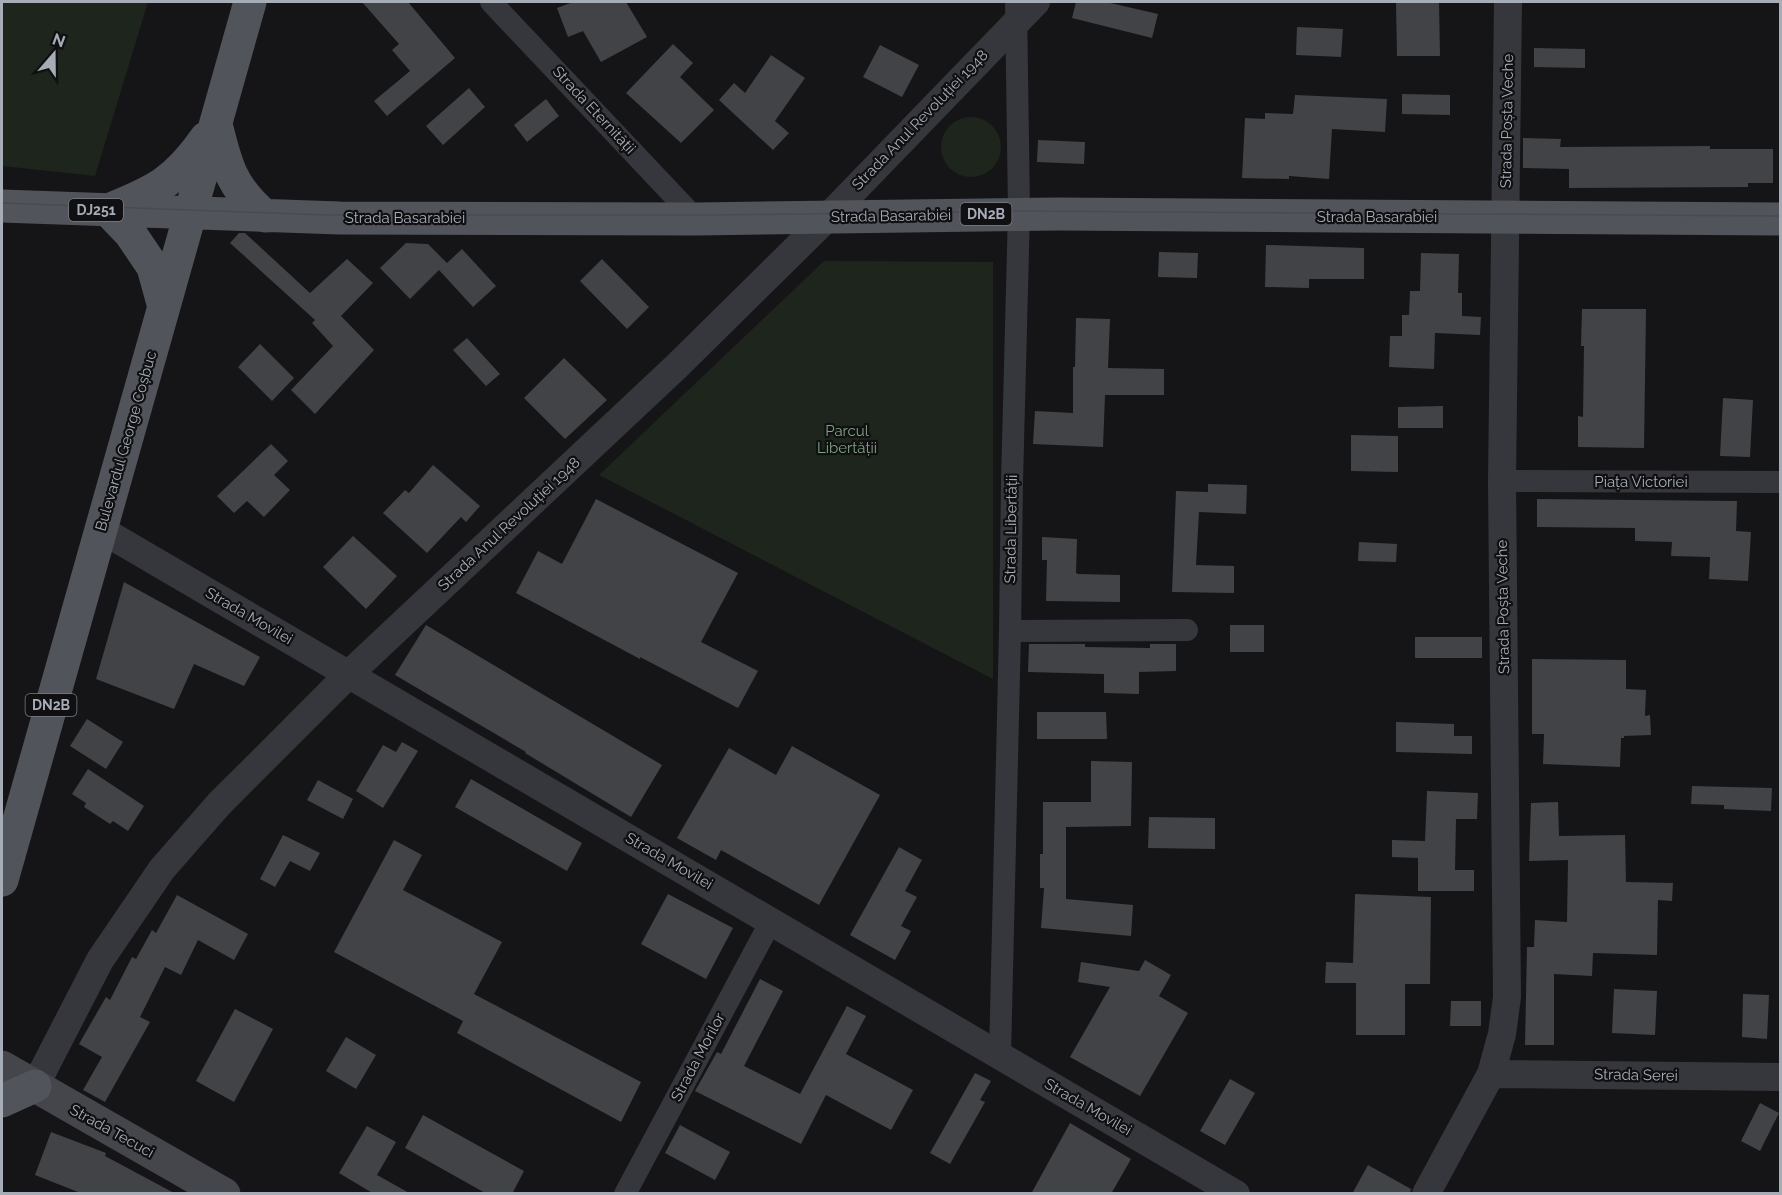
<svg xmlns="http://www.w3.org/2000/svg" width="1782" height="1195" font-family="Raleway,sans-serif">
<style>
.green{fill:#1d251d}
.building{fill:#414347}
.lines{fill:none;stroke-linecap:round;stroke-linejoin:round}
.minor{stroke:#36373c;stroke-width:22}
.tertiary{stroke:#36373c;stroke-width:28}
.secondary{stroke:#44464c;stroke-width:33}
.primary{stroke:#52545b;stroke-width:33}
.tram{stroke:#494b51;stroke-width:1.5}
.labels{text-anchor:middle;dominant-baseline:central;stroke-width:4.5;stroke-linejoin:round;paint-order:stroke}
.shield{fill:#101012;stroke:#797e86;stroke-width:1.5}
.shield-label{font-size:14px;font-weight:bold;fill:#a6adb7}
.street-label{font-size:15px;fill:#a6adb7;stroke:#101012}
.park-label{font-size:15px;fill:#7da37d;stroke:#101012}
</style>
<rect width="100%" height="100%" fill="#151517"/>
<path class="green" d="M 2,2 L 148,2 L 95,176 L 2,166 Z
M941 147a30 30 0 1 1 60 0a30 30 0 1 1-60 0Z
M 824,261 L 993,262 L 993,679 L 599,475 Z"/>
<path class="building" d="M 362,2 L 408,2 L 455,58 L 387,116 L 374,101 L 410,71 L 392,50 L 399,44 Z
M 573,2 L 626,2 L 647,37 L 601,62 L 583,31 L 568,37 L 557,8 Z
M 1076,2 L 1106,2 L 1158,14 L 1152,38 L 1072,18 Z
M 1396,2 L 1439,2 L 1440,56 L 1397,56 Z
M 1297,27 L 1343,29 L 1341,57 L 1296,55 Z
M 673,44 L 693,63 L 680,77 L 714,110 L 681,143 L 626,93 Z
M 880,45 L 919,65 L 902,97 L 863,77 Z
M 1534,48 L 1585,49 L 1585,68 L 1534,67 Z
M 771,55 L 805,78 L 775,121 L 789,133 L 773,150 L 719,100 L 734,83 L 745,93 Z
M 469,88 L 485,107 L 443,145 L 426,126 Z
M 1402,94 L 1450,95 L 1450,115 L 1402,114 Z
M 1295,95 L 1387,99 L 1385,132 L 1332,129 L 1329,179 L 1289,176 L 1289,179 L 1242,178 L 1245,118 L 1265,119 L 1265,113 L 1293,114 Z
M 546,99 L 559,116 L 527,142 L 514,125 Z
M 1523,138 L 1561,139 L 1560,147 L 1710,146 L 1710,149 L 1773,149 L 1773,183 L 1748,183 L 1748,187 L 1569,188 L 1569,169 L 1523,168 Z
M 1038,140 L 1085,142 L 1084,164 L 1037,162 Z
M 239,233 L 245,233 L 310,293 L 347,259 L 373,283 L 341,316 L 374,350 L 315,414 L 291,390 L 333,346 L 312,323 L 315,320 L 230,243 Z
M 406,243 L 428,244 L 447,263 L 462,249 L 496,286 L 473,307 L 439,270 L 410,299 L 380,268 Z
M 1266,245 L 1364,248 L 1364,279 L 1309,279 L 1309,288 L 1265,287 Z
M 1159,252 L 1198,253 L 1197,278 L 1158,277 Z
M 1421,253 L 1459,254 L 1458,293 L 1462,293 L 1462,316 L 1481,317 L 1480,335 L 1435,333 L 1434,369 L 1389,367 L 1390,336 L 1402,336 L 1402,315 L 1409,315 L 1410,291 L 1420,291 Z
M 602,259 L 649,307 L 627,329 L 580,281 Z
M 1582,309 L 1646,309 L 1644,448 L 1578,447 L 1578,416 L 1583,417 L 1584,346 L 1581,346 Z
M 1076,318 L 1110,319 L 1108,368 L 1164,369 L 1164,395 L 1105,395 L 1103,447 L 1033,444 L 1035,411 L 1073,413 L 1073,367 L 1075,367 Z
M 467,338 L 500,374 L 486,386 L 453,350 Z
M 260,344 L 294,378 L 272,401 L 238,367 Z
M 564,358 L 607,400 L 565,439 L 524,398 Z
M 1723,398 L 1753,400 L 1750,457 L 1720,456 Z
M 1443,406 L 1443,428 L 1398,428 L 1398,407 Z
M 1351,435 L 1398,436 L 1398,472 L 1351,471 Z
M 271,444 L 288,461 L 274,475 L 290,490 L 264,517 L 247,501 L 234,513 L 217,496 Z
M 433,465 L 480,506 L 466,522 L 461,517 L 427,553 L 383,513 L 405,490 L 409,493 Z
M 1208,484 L 1247,485 L 1246,514 L 1199,512 L 1196,565 L 1234,566 L 1234,593 L 1172,592 L 1176,491 L 1208,492 Z
M 596,499 L 738,573 L 701,642 L 758,671 L 738,708 L 640,657 L 640,659 L 516,593 L 538,551 L 562,564 Z
M 1537,499 L 1737,501 L 1736,531 L 1751,532 L 1748,581 L 1709,579 L 1710,557 L 1671,556 L 1672,542 L 1635,541 L 1635,528 L 1537,527 Z
M 353,536 L 397,576 L 366,609 L 323,567 Z
M 1042,537 L 1077,539 L 1076,573 L 1078,574 L 1120,575 L 1120,602 L 1046,601 L 1047,560 L 1042,560 Z
M 1359,542 L 1397,544 L 1396,562 L 1358,561 Z
M 124,582 L 260,657 L 244,686 L 194,664 L 174,709 L 96,679 Z
M 426,625 L 662,765 L 631,817 L 525,753 L 526,752 L 395,675 Z
M 1230,625 L 1264,625 L 1264,652 L 1230,652 Z
M 1415,637 L 1482,637 L 1482,658 L 1415,658 Z
M 1029,644 L 1085,644 L 1085,647 L 1150,648 L 1150,644 L 1176,644 L 1176,671 L 1139,672 L 1139,694 L 1104,693 L 1104,674 L 1028,672 Z
M 1532,659 L 1626,660 L 1626,689 L 1646,690 L 1645,716 L 1650,715 L 1651,735 L 1624,736 L 1624,738 L 1621,738 L 1620,767 L 1543,764 L 1544,734 L 1532,734 Z
M 1037,712 L 1106,712 L 1107,739 L 1037,739 Z
M 87,719 L 123,742 L 106,769 L 70,746 Z
M 1396,722 L 1454,724 L 1454,736 L 1472,736 L 1472,754 L 1396,752 Z
M 402,742 L 418,751 L 383,808 L 356,791 L 383,745 L 396,752 Z
M 792,746 L 880,795 L 819,905 L 721,850 L 716,860 L 677,838 L 729,748 L 776,775 Z
M 1091,761 L 1132,762 L 1131,826 L 1066,827 L 1066,899 L 1133,905 L 1131,936 L 1041,928 L 1044,888 L 1040,888 L 1040,854 L 1043,854 L 1043,802 L 1091,802 Z
M 88,769 L 144,806 L 128,831 L 113,821 L 110,824 L 84,807 L 86,803 L 72,794 Z
M 471,779 L 582,843 L 567,871 L 455,807 Z
M 318,780 L 353,799 L 343,819 L 307,800 Z
M 1692,786 L 1772,788 L 1771,811 L 1724,809 L 1724,805 L 1691,804 Z
M 1427,791 L 1478,793 L 1477,819 L 1456,819 L 1455,870 L 1474,870 L 1474,891 L 1418,891 L 1418,858 L 1392,857 L 1392,840 L 1425,841 Z
M 1558,802 L 1559,836 L 1625,835 L 1626,882 L 1673,883 L 1672,901 L 1658,900 L 1657,955 L 1593,953 L 1592,976 L 1554,974 L 1554,1045 L 1525,1045 L 1527,947 L 1534,947 L 1535,920 L 1567,922 L 1568,860 L 1529,861 L 1531,803 Z
M 1149,817 L 1215,818 L 1215,849 L 1148,848 Z
M 283,835 L 320,853 L 310,871 L 290,861 L 275,887 L 260,879 Z
M 394,840 L 422,855 L 403,890 L 502,942 L 474,994 L 641,1082 L 621,1122 L 457,1033 L 463,1021 L 334,952 Z
M 899,847 L 922,860 L 905,891 L 917,897 L 901,926 L 911,931 L 895,960 L 850,935 Z
M 668,894 L 733,928 L 706,979 L 641,944 Z
M 1355,894 L 1431,897 L 1430,984 L 1405,984 L 1405,1035 L 1356,1035 L 1356,983 L 1325,983 L 1326,962 L 1353,963 Z
M 177,895 L 248,934 L 234,960 L 198,940 L 181,975 L 165,967 L 140,1017 L 150,1022 L 105,1102 L 83,1090 L 102,1057 L 79,1044 L 106,997 L 110,1000 L 132,957 L 136,959 L 152,930 L 156,933 Z
M 1145,960 L 1171,975 L 1159,996 L 1188,1013 L 1140,1096 L 1070,1057 L 1110,987 L 1078,982 L 1081,962 L 1139,971 Z
M 760,979 L 783,991 L 744,1066 L 800,1094 L 847,1006 L 866,1016 L 846,1054 L 913,1090 L 891,1130 L 826,1095 L 801,1144 L 695,1091 L 717,1052 L 721,1054 Z
M 1614,989 L 1657,991 L 1655,1035 L 1612,1033 Z
M 1743,994 L 1769,995 L 1767,1039 L 1742,1037 Z
M 1451,1001 L 1481,1001 L 1481,1026 L 1450,1026 Z
M 235,1009 L 273,1029 L 234,1102 L 196,1081 Z
M 346,1037 L 376,1055 L 356,1089 L 326,1071 Z
M 975,1073 L 991,1081 L 980,1100 L 985,1102 L 950,1164 L 930,1153 Z
M 1230,1079 L 1255,1093 L 1225,1145 L 1200,1131 Z
M 1760,1103 L 1779,1113 L 1760,1151 L 1741,1141 Z
M 423,1115 L 524,1171 L 512,1194 L 487,1194 L 405,1148 Z
M 1070,1123 L 1131,1159 L 1111,1194 L 1031,1194 Z
M 680,1125 L 730,1152 L 715,1180 L 665,1153 Z
M 367,1126 L 396,1142 L 377,1175 L 411,1194 L 374,1194 L 339,1173 Z
M 51,1132 L 106,1153 L 105,1156 L 176,1194 L 83,1194 L 35,1175 Z
M 1368,1165 L 1411,1189 L 1410,1194 L 1352,1194 Z"/>
<g class="lines">
<path class="minor" d="M 491,2 L 696,219
M 1502,481 L 1780,482
M 1010,631 L 1187,630
M 1000,1056 L 1010,631 L 1012,482 L 1019,211 L 1016,2
M 625,1194 L 771,921"/>
<path class="tertiary" d="M 100,529 L 1236,1194
M 1491,1074 L 1780,1077
M 35,1086 L 100,960 L 162,869 L 219,804 L 349,674 L 677,366 L 827,218 L 1036,2
M 1426,1194 L 1491,1074 L 1502,1034 L 1507,997 L 1502,481 L 1508,2"/>
<path class="secondary" d="M 2,1067 L 224,1194"/>
<path class="primary" d="M 216,124 C 226,165 231,187 265,216
M 2,206 L 340,218 L 696,219 L 1058,214 L 1780,219
M 164,307 L 153,267 L 130,233 L 108,210 C 156,191 176,181 206,138
M 2,880 L 250,2
M 2,1101 L 35,1086"/>
<path class="tram" d="M 2,203 L 326,215 L 717,215 L 1013,211 L 1780,216"/>
</g>
<g class="labels">
<g class="shield">
<rect x="69" y="199" width="54" height="22" rx="4.5"/>
<rect x="960.5" y="203" width="51" height="22" rx="4.5"/>
<rect x="25.5" y="694" width="51" height="22" rx="4.5"/>
</g>
<g class="shield-label">
<text x="96" y="210">DJ251</text>
<text x="986" y="214">DN2B</text>
<text x="51" y="705">DN2B</text>
</g>
<g class="street-label">
<text transform="translate(594 110) rotate(47)">Strada Eternității</text>
<text transform="translate(920 120) rotate(-46)">Strada Anul Revoluției 1948</text>
<text transform="translate(1507 121) rotate(-89)">Strada Poșta Veche</text>
<text transform="translate(891 216) rotate(-1)">Strada Basarabiei</text>
<text x="1377" y="217">Strada Basarabiei</text>
<text x="405" y="218">Strada Basarabiei</text>
<text transform="translate(126 441) rotate(-74)">Bulevardul George Coșbuc</text>
<text x="1641" y="482">Piața Victoriei</text>
<text transform="translate(509 524) rotate(-43)">Strada Anul Revoluției 1948</text>
<text transform="translate(1011 529) rotate(-89)">Strada Libertății</text>
<text transform="translate(1503 607) rotate(-91)">Strada Poșta Veche</text>
<text transform="translate(249 616) rotate(30)">Strada Movilei</text>
<text transform="translate(669 861) rotate(30)">Strada Movilei</text>
<text transform="translate(698 1057) rotate(-62)">Strada Morilor</text>
<text transform="translate(1636 1075) rotate(1)">Strada Serei</text>
<text transform="translate(1088 1107) rotate(30)">Strada Movilei</text>
<text transform="translate(112 1131) rotate(29)">Strada Tecuci</text>
</g>
<g class="park-label">
<text x="847" y="431">Parcul<tspan x="847" dy="17">Libertății</tspan></text>
</g>
</g>
<rect width="1782" height="1195" fill="none" stroke="#a6adb7" stroke-width="6"/>
<g transform="translate(54 54) rotate(20)" stroke="#101012" stroke-width="4.5" paint-order="stroke">
<path d="M0-4.5L10 22L0 15L-10 22Z" fill="#a6adb7"/>
<text y="-9" font-size="16" font-weight="bold" text-anchor="middle" fill="#a6adb7">N</text>
</g>
</svg>
